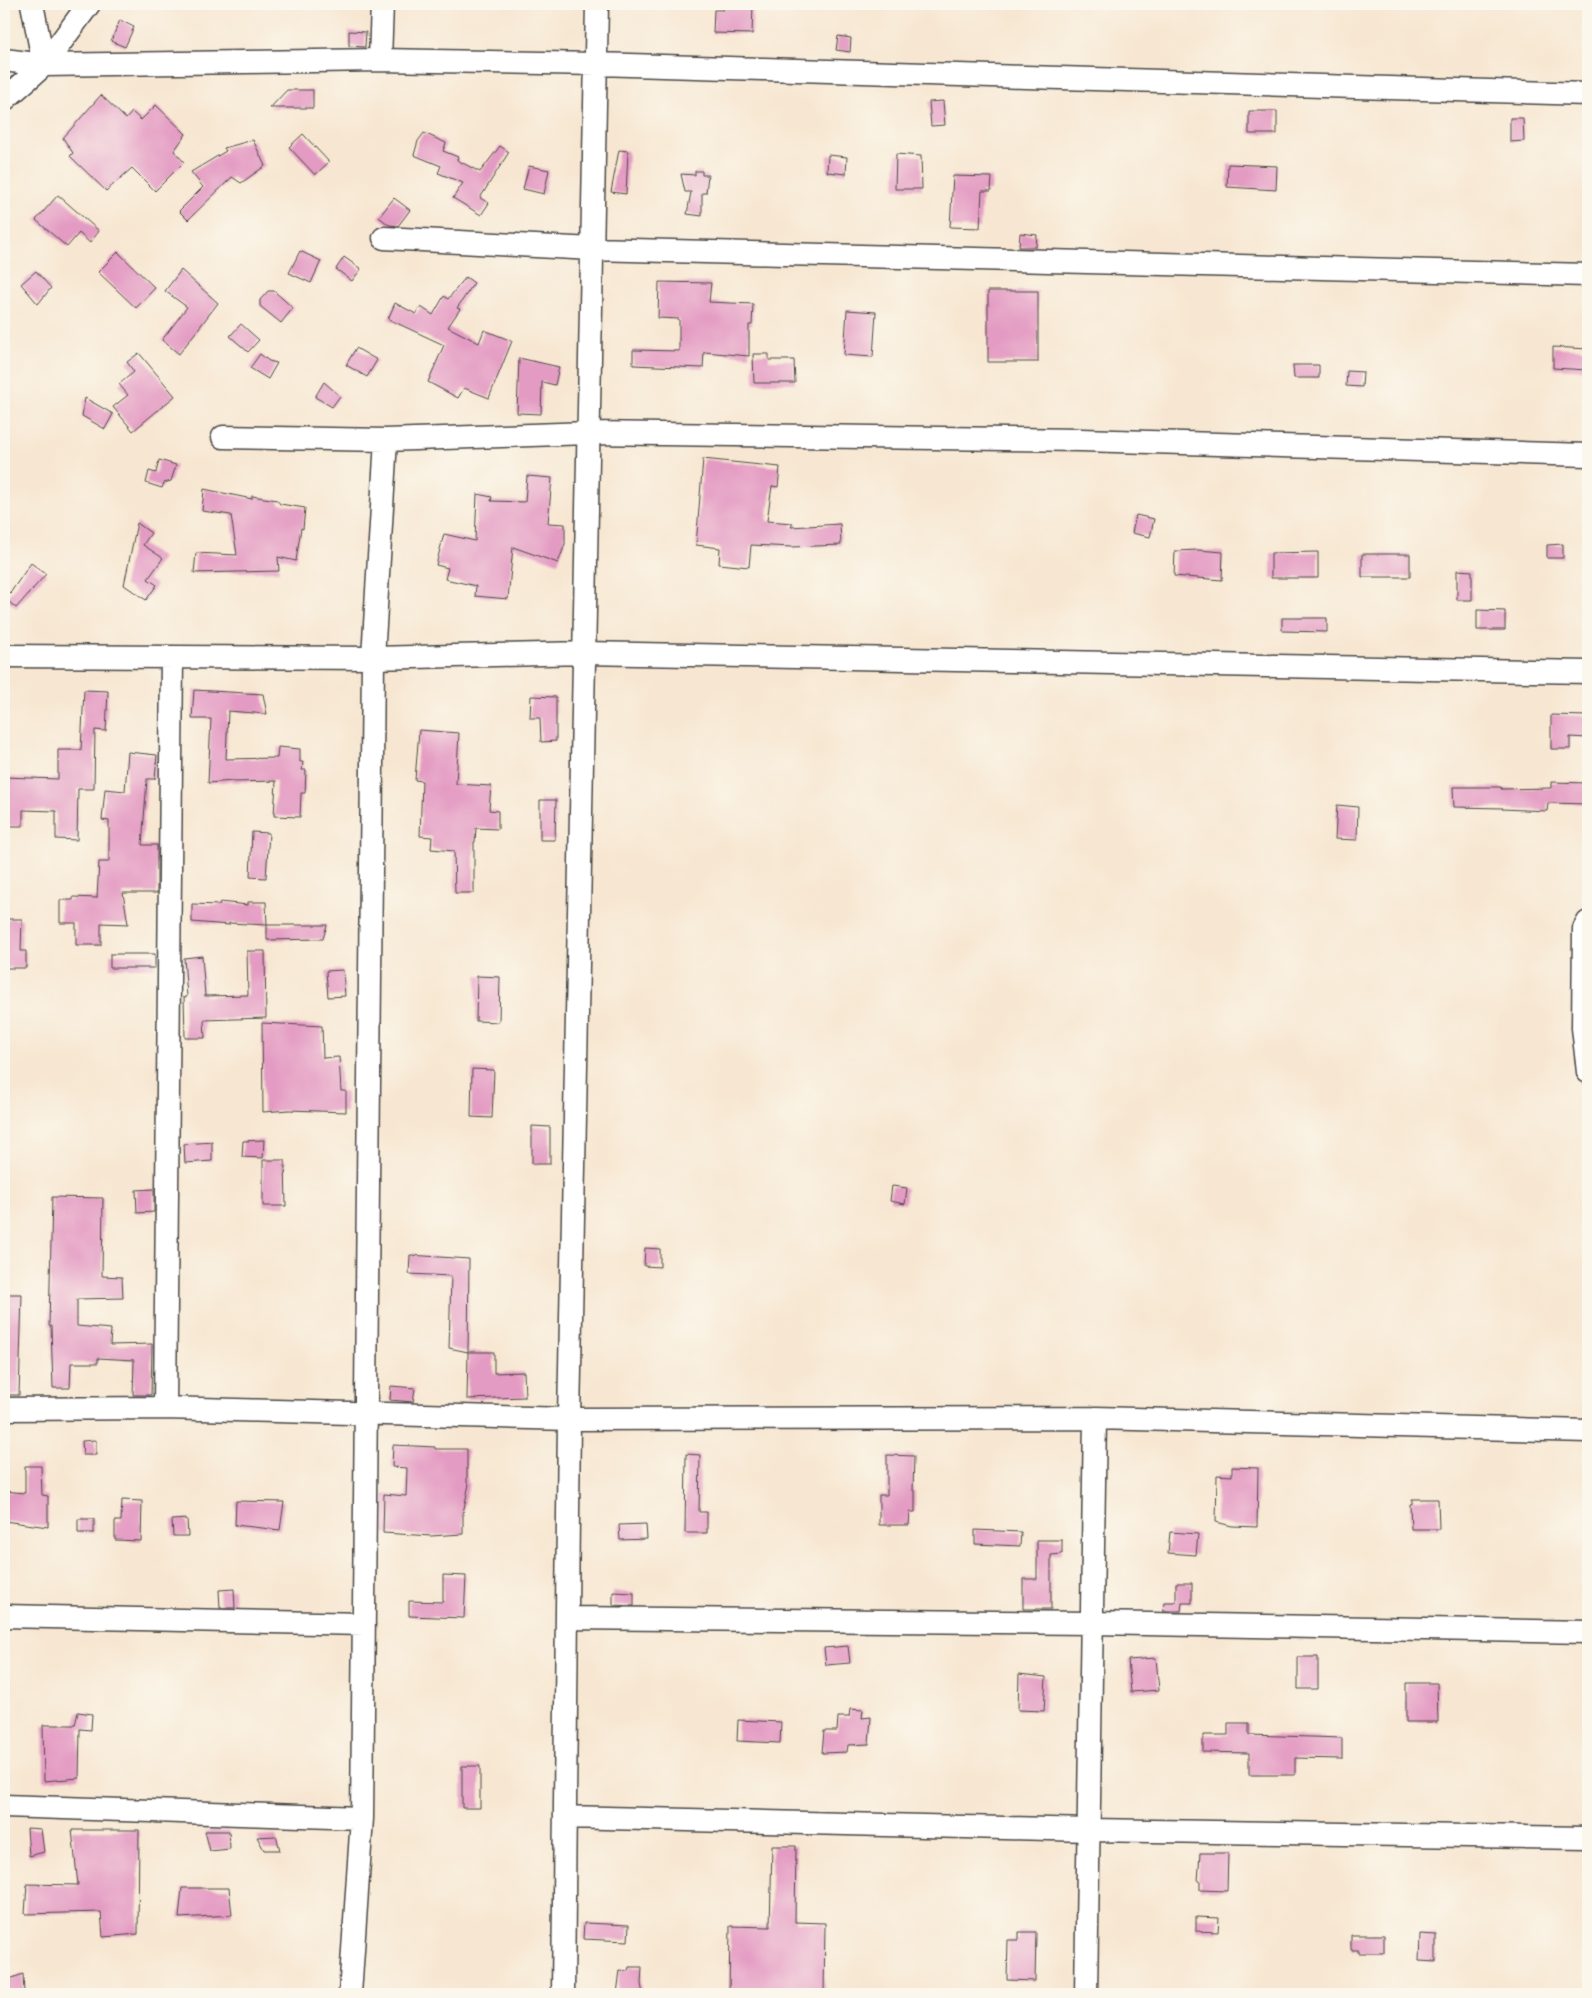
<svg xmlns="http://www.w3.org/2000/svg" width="1592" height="1998" font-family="'Comic Neue',sans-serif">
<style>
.building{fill:#e49bc3}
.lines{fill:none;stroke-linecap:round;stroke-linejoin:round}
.minor-casing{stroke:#4a4744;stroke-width:25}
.minor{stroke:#fff;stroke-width:22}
</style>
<rect width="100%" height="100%" fill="#fbf7ec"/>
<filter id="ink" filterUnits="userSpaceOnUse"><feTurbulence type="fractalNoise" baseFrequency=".02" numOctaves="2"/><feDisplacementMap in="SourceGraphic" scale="10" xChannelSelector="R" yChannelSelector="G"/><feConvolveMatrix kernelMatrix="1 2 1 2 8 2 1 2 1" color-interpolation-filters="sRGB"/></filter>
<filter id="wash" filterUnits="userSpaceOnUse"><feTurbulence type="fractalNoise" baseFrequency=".0096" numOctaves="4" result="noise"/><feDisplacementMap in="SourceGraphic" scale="20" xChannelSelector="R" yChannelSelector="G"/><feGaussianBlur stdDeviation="1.12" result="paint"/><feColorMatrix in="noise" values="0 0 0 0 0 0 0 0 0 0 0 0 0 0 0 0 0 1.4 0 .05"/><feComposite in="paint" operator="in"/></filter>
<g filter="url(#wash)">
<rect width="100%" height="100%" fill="#f7e7d2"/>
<g id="blocks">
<path class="building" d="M 723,4 L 753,4 L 752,34 L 713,33 L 714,10 L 723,10 Z
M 120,20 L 134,27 L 125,47 L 111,41 Z
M 349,31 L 366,32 L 365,47 L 349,46 Z
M 838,36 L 851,38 L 850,52 L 836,50 Z
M 287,90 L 313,90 L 313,108 L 270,108 Z
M 101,95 L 126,119 L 132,112 L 141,120 L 156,105 L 186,134 L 174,151 L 184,162 L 155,191 L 132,168 L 106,191 L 70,156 L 73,153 L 63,138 Z
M 943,101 L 945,125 L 931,126 L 929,102 Z
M 1249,111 L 1277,111 L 1277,134 L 1249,134 Z
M 1510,118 L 1523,118 L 1524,141 L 1510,142 Z
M 424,133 L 446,143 L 443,151 L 458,157 L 457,160 L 480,172 L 500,146 L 509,152 L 480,198 L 489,203 L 481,215 L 453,198 L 463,183 L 438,173 L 441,166 L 414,155 L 418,141 Z
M 303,134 L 329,162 L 315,175 L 289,147 Z
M 253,140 L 265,166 L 241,183 L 232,177 L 188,220 L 179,211 L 203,187 L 191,172 L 226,151 L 224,148 Z
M 619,150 L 628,151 L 626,194 L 611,192 Z
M 896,154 L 921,156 L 922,189 L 895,189 Z
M 828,155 L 847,157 L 846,174 L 827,172 Z
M 1228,164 L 1277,166 L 1276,190 L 1227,187 Z
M 529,166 L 549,170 L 544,194 L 523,189 Z
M 695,171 L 702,171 L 702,175 L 708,175 L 706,193 L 702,193 L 702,216 L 687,214 L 691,192 L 685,192 L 681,174 L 695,175 Z
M 953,176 L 992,177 L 991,191 L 982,191 L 980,228 L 950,227 Z
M 58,195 L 99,231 L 90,243 L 79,233 L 67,247 L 36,220 Z
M 394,198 L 410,210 L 398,226 L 389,225 L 379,217 Z
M 1020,233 L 1037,235 L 1036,247 L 1019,247 Z
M 300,251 L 321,261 L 311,283 L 289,273 Z
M 118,252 L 155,288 L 136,308 L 98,272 Z
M 344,257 L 361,269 L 352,281 L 336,269 Z
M 181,270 L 218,303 L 179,354 L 162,340 L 187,307 L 165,291 Z
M 36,271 L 51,288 L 38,304 L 21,284 Z
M 466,277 L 474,283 L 457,308 L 460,309 L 448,327 L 479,343 L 484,330 L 512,341 L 489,398 L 464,388 L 458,398 L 428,382 L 444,345 L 388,319 L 395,303 L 416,314 L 421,307 L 433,315 L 444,296 L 448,299 Z
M 659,282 L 711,283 L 709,302 L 753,304 L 752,325 L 749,325 L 749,356 L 704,352 L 703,368 L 633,365 L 633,350 L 679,351 L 679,319 L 658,318 Z
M 268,291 L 274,291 L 293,308 L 281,323 L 260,306 L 260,300 Z
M 988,291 L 1038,291 L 1038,362 L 988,362 Z
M 847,310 L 876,312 L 873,357 L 844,355 Z
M 241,324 L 259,340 L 248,352 L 230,336 Z
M 1553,347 L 1588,349 L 1588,370 L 1553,368 Z
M 356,348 L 377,360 L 367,377 L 346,365 Z
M 139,353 L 175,396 L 133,431 L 113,407 L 128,395 L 119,384 L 134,372 L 127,362 Z
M 260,354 L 269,361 L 277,363 L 268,379 L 250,368 Z
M 753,354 L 769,354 L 769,360 L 794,360 L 795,383 L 754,383 Z
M 519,358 L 559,367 L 555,385 L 542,382 L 541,414 L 517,413 Z
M 1293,365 L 1319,365 L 1319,378 L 1294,378 Z
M 1347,371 L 1363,372 L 1362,387 L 1346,386 Z
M 324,382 L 340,396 L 332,407 L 315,397 Z
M 85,398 L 113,414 L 105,429 L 82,416 Z
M 703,459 L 780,467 L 778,487 L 772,486 L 767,521 L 793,523 L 791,527 L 840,524 L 841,545 L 792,547 L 751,545 L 749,567 L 719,564 L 720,548 L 696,545 Z
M 159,460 L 176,465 L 171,481 L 164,483 L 162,488 L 146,483 L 149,471 L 156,473 Z
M 527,476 L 552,478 L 548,523 L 565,524 L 565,544 L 558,563 L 513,547 L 508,599 L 475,596 L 476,586 L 445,579 L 448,568 L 436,565 L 444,534 L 475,541 L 477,494 L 492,497 L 491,501 L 525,502 Z
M 204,489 L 252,499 L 252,496 L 277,500 L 280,504 L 305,508 L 303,529 L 301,528 L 296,561 L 278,557 L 279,571 L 194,573 L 196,553 L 237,555 L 231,515 L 202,511 Z
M 1136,515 L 1154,519 L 1150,537 L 1132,533 Z
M 137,523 L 151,533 L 143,545 L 163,558 L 148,579 L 157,585 L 146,600 L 124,585 Z
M 1563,544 L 1563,558 L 1547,558 L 1547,545 Z
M 1198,550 L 1223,552 L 1222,580 L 1174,576 L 1175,551 Z
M 1318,552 L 1318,578 L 1271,578 L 1271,553 Z
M 1362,554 L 1410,554 L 1410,577 L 1362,577 Z
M 31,563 L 46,574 L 16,608 L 6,599 Z
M 1457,570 L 1472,571 L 1472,600 L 1457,600 Z
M 1477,610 L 1505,611 L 1505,630 L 1477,630 Z
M 1282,618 L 1327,618 L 1327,632 L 1282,631 Z
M 84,690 L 108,691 L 106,731 L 95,730 L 94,789 L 78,789 L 77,840 L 56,839 L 56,811 L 23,810 L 23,826 L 4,826 L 4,777 L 58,779 L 58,750 L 81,750 Z
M 194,690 L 263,694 L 267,714 L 228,711 L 226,759 L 277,758 L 278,747 L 300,749 L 300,762 L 303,762 L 302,770 L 306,770 L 305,793 L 301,793 L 300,817 L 274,816 L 276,781 L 233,782 L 233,781 L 208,783 L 211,719 L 192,719 Z
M 531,696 L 556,697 L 556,741 L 541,742 L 540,718 L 530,718 Z
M 1551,715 L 1588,716 L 1588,738 L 1570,737 L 1570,749 L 1551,749 Z
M 419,730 L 459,733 L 456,784 L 491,786 L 489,810 L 498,811 L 498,829 L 476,828 L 475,842 L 474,842 L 474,893 L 455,893 L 454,851 L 431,849 L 432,837 L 420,836 L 422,781 L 415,780 Z
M 128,752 L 157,755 L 155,779 L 147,779 L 142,845 L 157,845 L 157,893 L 123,893 L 128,924 L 101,923 L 101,945 L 76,945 L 76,923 L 60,923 L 60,900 L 73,900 L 73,897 L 97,898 L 99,862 L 109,862 L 109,821 L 102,820 L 105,789 L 125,791 Z
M 1551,782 L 1588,783 L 1588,804 L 1548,803 L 1547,811 L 1502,809 L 1503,808 L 1454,807 L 1453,787 L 1501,787 L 1501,789 L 1551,788 Z
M 540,800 L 556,800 L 555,840 L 540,840 Z
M 1337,805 L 1358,807 L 1357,840 L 1335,839 Z
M 252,832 L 269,833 L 266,878 L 250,877 Z
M 220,902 L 248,905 L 248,902 L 266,902 L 267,925 L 229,923 L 229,925 L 192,922 L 192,904 L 219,905 Z
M 4,919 L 22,919 L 21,951 L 26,951 L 26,968 L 4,968 Z
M 267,925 L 327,925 L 323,939 L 267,940 Z
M 247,951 L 265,951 L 266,1018 L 204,1020 L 205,1038 L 185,1038 L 184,997 L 187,997 L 184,958 L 202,956 L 205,996 L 248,995 Z
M 110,954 L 155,954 L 155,968 L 110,968 Z
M 343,970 L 345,996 L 328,997 L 326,971 Z
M 477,976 L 500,977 L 499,1022 L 476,1021 Z
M 262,1023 L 322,1026 L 323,1058 L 339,1057 L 341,1091 L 346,1091 L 346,1112 L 289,1110 L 263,1112 Z
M 472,1069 L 494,1070 L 492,1118 L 471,1117 Z
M 532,1126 L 550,1127 L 550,1164 L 532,1164 Z
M 264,1140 L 263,1158 L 242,1157 L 243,1141 Z
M 212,1142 L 212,1161 L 185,1163 L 184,1144 Z
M 263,1160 L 285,1160 L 286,1206 L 263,1206 Z
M 892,1186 L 907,1188 L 905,1204 L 890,1201 Z
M 154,1189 L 154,1212 L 137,1213 L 136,1190 Z
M 52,1197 L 103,1198 L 102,1276 L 122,1277 L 123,1298 L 77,1299 L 77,1326 L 111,1329 L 110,1345 L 152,1344 L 151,1395 L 133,1395 L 134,1360 L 98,1358 L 98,1363 L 71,1363 L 70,1388 L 53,1388 L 51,1326 L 49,1326 Z
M 645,1248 L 660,1249 L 660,1267 L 644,1266 Z
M 410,1255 L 469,1259 L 468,1352 L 449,1348 L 451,1276 L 409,1274 Z
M 8,1294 L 22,1294 L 19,1395 L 4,1395 L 4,1324 L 8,1324 Z
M 468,1352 L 494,1352 L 494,1373 L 524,1372 L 525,1397 L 467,1399 Z
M 391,1386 L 415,1388 L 413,1402 L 390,1400 Z
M 96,1440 L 96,1455 L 83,1455 L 82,1441 Z
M 393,1445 L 435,1447 L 435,1449 L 467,1449 L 467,1483 L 469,1484 L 463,1513 L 463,1534 L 431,1536 L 383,1533 L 384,1494 L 406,1496 L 407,1468 L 392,1467 Z
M 686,1454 L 700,1455 L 699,1512 L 707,1512 L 707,1533 L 685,1533 Z
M 887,1455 L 914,1456 L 913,1491 L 915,1491 L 915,1512 L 910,1512 L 909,1525 L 879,1525 L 879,1495 L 887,1495 Z
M 25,1466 L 41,1466 L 42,1495 L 48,1496 L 48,1527 L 4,1521 L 4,1491 L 25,1493 Z
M 1232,1467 L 1258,1468 L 1257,1527 L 1232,1526 L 1216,1522 L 1217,1475 L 1232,1476 Z
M 1412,1499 L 1438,1499 L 1439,1529 L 1411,1529 L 1410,1504 L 1412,1504 Z
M 122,1500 L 142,1501 L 141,1541 L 115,1540 L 115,1521 L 121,1521 Z
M 236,1501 L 284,1502 L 280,1530 L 235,1525 Z
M 78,1519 L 94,1519 L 94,1533 L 78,1533 Z
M 187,1519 L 188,1536 L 173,1536 L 172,1520 Z
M 646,1524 L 647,1539 L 620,1540 L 619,1525 Z
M 975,1530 L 1021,1532 L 1020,1546 L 975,1544 Z
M 1170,1532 L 1198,1534 L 1196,1555 L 1168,1553 Z
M 1037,1540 L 1062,1540 L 1062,1554 L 1051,1555 L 1051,1609 L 1023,1609 L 1023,1579 L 1037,1579 Z
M 443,1575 L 466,1576 L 464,1618 L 409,1616 L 409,1601 L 443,1602 Z
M 1176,1583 L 1192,1583 L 1192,1603 L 1182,1603 L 1181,1611 L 1163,1611 L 1164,1602 L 1176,1602 Z
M 234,1589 L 235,1608 L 220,1608 L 219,1590 Z
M 613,1592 L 634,1593 L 634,1606 L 613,1605 Z
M 848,1646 L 850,1663 L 826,1665 L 824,1648 Z
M 1298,1657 L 1318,1657 L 1318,1689 L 1298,1689 Z
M 1156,1658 L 1159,1690 L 1131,1692 L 1128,1660 Z
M 1019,1674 L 1046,1677 L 1044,1711 L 1018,1710 Z
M 1406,1683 L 1437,1683 L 1438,1722 L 1406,1722 Z
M 850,1709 L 863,1710 L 862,1718 L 871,1717 L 869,1744 L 848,1745 L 847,1752 L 822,1753 L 824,1731 L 837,1731 L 838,1717 L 849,1717 Z
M 78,1712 L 92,1714 L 91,1730 L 80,1729 L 79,1778 L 44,1781 L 43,1725 L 75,1725 Z
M 738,1720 L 781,1722 L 780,1743 L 737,1741 Z
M 1228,1723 L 1249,1723 L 1249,1735 L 1342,1738 L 1342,1759 L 1295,1758 L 1295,1775 L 1249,1775 L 1249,1753 L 1203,1752 L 1203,1735 L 1228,1735 Z
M 462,1766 L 480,1766 L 480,1808 L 462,1808 Z
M 27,1828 L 41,1829 L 44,1852 L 29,1856 Z
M 72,1830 L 139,1830 L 138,1934 L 103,1937 L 101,1912 L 25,1914 L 27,1884 L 78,1885 Z
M 205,1831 L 229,1831 L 230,1849 L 210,1851 Z
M 276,1836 L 280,1850 L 264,1850 L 257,1837 Z
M 772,1846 L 796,1846 L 795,1922 L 825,1923 L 824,1994 L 729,1994 L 730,1926 L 770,1927 Z
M 1200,1853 L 1228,1853 L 1227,1891 L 1200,1890 L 1200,1881 L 1198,1881 Z
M 182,1888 L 229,1888 L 232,1915 L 179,1918 Z
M 1196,1917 L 1219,1918 L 1218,1932 L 1196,1931 Z
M 584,1923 L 629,1925 L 628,1941 L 583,1939 Z
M 1019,1932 L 1036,1932 L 1035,1981 L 1007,1980 L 1008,1940 L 1019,1940 Z
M 1420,1934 L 1436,1935 L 1436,1962 L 1419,1961 Z
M 1351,1935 L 1384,1935 L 1384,1953 L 1358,1953 L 1358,1950 L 1351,1950 Z
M 629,1967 L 642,1967 L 641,1984 L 643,1994 L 617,1994 L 620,1970 L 628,1971 Z
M 23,1974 L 24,1992 L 4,1994 L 4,1981 Z"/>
</g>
</g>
<g filter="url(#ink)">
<use href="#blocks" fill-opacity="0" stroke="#4a4744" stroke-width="1"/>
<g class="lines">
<g class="minor-casing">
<path id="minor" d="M 32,4 L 44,65
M 4,60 L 44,65 L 380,60 L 597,64 L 1588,94
M 380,60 L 382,4
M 4,100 L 44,65 L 89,4
M 384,238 L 593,249 L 1588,275
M 223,437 L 386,440 L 589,433 L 1081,440 L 1588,455
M 4,656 L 373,658 L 584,653 L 1588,672
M 1588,922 L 1584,929 L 1583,1028 L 1588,1072
M 165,1408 L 172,657
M 4,1409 L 165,1408 L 569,1419 L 1095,1418 L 1588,1431
M 4,1616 L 364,1624
M 567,1618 L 1092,1623 L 1588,1632
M 4,1806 L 362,1818
M 565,1817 L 1089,1830 L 1588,1838
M 350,1994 L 362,1818 L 373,658 L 386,440
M 563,1994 L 569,1419 L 597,4
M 1086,1994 L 1095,1418"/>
</g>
<use href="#minor" class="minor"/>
</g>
</g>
<rect width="1592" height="1998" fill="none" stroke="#fbf7ec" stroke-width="20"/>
</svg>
